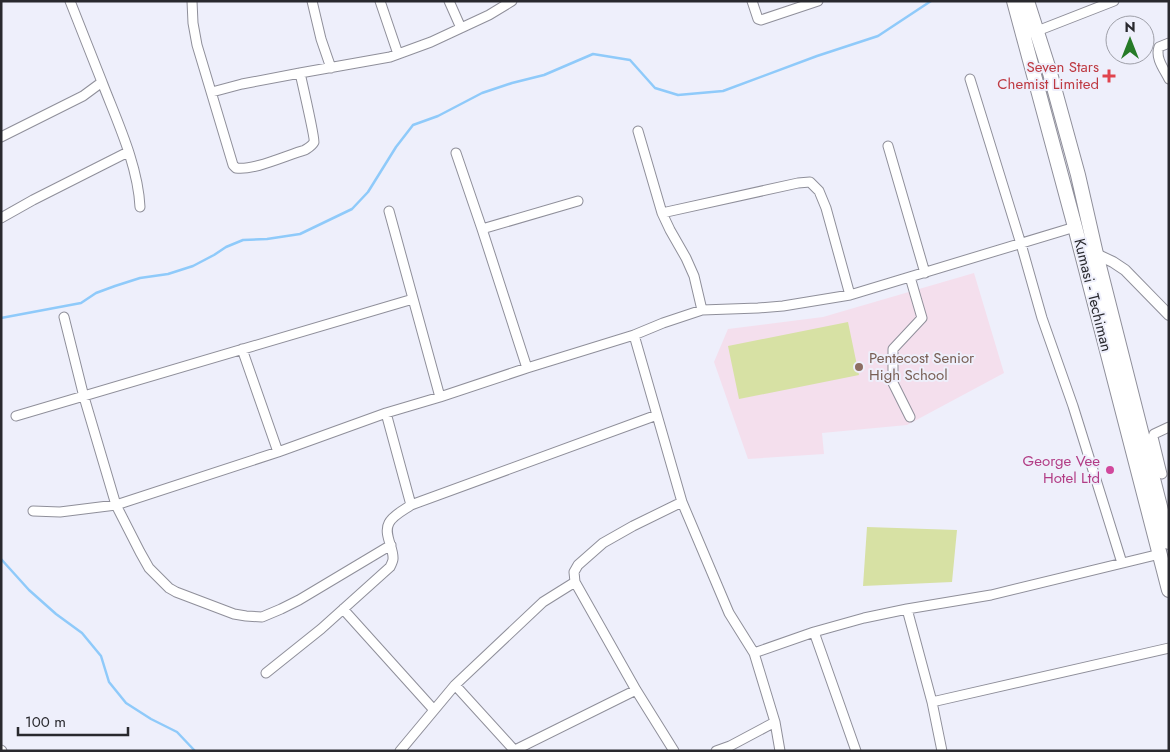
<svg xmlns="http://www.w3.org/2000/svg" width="1170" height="752" font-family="Jost,sans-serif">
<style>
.education{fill:#f4dfed}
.green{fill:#d7e1a4}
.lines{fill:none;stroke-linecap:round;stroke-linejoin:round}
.stream{stroke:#8fcafa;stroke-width:2.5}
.minor-casing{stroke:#8f8f9a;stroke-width:11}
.tertiary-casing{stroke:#8f8f9a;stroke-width:12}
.trunk-casing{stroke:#8f8f9a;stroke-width:16}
.minor{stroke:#fff;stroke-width:9}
.tertiary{stroke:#fff;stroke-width:10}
.trunk{stroke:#fff;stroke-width:14}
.health-dot{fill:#e0444e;stroke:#eeeffb;stroke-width:2}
.education-dot{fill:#8d6e63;stroke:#eeeffb;stroke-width:2}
.hotel-dot{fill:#d1479c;stroke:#eeeffb;stroke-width:2}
.labels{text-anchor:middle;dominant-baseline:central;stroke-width:4;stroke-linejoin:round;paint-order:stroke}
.health-label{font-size:15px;fill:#be3a42;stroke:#eeeffb;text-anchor:end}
.street-label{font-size:15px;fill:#29292e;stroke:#eeeffb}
.education-label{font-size:15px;fill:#785e54;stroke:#eeeffb;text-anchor:start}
.hotel-label{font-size:15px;fill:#b23c85;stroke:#eeeffb;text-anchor:end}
</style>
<rect width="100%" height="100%" fill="#eeeffb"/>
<path class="education" d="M 974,273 L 1004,373 L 907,425 L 822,433 L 824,454 L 748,459 L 714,362 L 728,329 L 823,317 Z"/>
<path class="green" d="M 848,322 L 859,375 L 739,399 L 728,346 Z
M 867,527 L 957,530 L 952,582 L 863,586 Z"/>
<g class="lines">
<path class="stream" d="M 1,318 L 81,303 L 96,293 L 115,286 L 140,278 L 168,274 L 193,266 L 214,255 L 226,247 L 243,240 L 267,239 L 300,234 L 352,209 L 368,192 L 396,147 L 413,125 L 438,116 L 482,93 L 512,83 L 544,75 L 593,54 L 630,60 L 655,88 L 678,95 L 723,91 L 817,56 L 878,36 L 931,1
M 1,559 L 29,590 L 56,614 L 82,633 L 101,656 L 109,682 L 126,703 L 151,719 L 177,732 L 195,751"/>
<g class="minor-casing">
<path id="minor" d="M 192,1 L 193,23 L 197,45 L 233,165 L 236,168 C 253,171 287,155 305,150 C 308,148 312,146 314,142 C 315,138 302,82 300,73
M 312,1 L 321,39 L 331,68
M 380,1 L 398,54
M 449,1 L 461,28
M 752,1 L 758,19 L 761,20 L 818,1
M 1032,33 L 1114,1
M 1169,43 L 1159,47 C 1155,58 1164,69 1169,79
M 970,79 L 1021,244 L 1042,318 L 1073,406 L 1122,563
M 102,82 C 117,121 138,165 140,207
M 212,92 L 242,84 L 300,73 L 390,57 L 431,42 L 489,15 L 512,1
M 638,131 L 662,213 L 670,230 L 686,258 L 694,276 L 702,310
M 1,137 L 83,96 L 102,82 L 70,1
M 888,146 L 925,273
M 456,153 L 482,229 L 527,368
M 389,211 L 440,397
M 662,213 L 798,183 L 810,182 L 819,191 L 826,208 L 850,295
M 1,218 L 33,200 L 128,152
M 482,229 L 578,201
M 64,317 L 84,397 L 116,505 L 140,552 L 149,568 L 169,588 L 176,592 L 234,614 L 246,616 L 262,617 L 281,609 L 299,600 L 391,545
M 634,335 L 682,502 L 729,613 L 754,653 L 775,722 L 780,751
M 242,349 L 278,452
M 386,413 L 411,505
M 16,416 L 413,299
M 910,417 L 893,383 L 893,349 L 922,318 L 910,277
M 1162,474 L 1153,437 L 1154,434 L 1169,427
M 33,511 L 60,512 L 116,505 L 278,452 L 386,413 L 440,397 L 527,368 L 634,335 L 663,323 L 702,310 L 758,308 L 783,306 L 850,295 L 1075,227
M 343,609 L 434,710
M 907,609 L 932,702 L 942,751
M 814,632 L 856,751
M 754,653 L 814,632 L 864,618 L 907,609 L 991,595 L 1160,554
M 266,673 L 321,629 L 390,567 C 391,565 393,561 393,559 C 394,548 383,534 389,523 C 393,515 404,510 411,505 L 657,415
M 455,685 L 515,751
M 932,702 L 1169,648
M 1,750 L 2,751
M 515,750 L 636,690
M 400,751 L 455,685 L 543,602 L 575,582
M 674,751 L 636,690 L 575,582 L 574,572 L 578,565 L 603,543 L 633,526 L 682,502
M 716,751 L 730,746 L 775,722"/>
</g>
<g class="tertiary-casing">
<path id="tertiary" d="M 1096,254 L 1113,262 L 1125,270 L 1169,315"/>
</g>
<g class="trunk-casing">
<path id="trunk" d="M 1014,1 L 1075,227 L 1169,590
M 1027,1 L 1050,73 L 1078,175 L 1096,254 L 1169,542"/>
</g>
<use href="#minor" class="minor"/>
<use href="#tertiary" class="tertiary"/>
<use href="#trunk" class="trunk"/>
</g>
<path class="health-dot" d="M1106.5 68.5h5v5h5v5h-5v5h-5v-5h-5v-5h5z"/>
<circle class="education-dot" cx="859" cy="367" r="5"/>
<circle class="hotel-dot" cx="1110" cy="470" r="5"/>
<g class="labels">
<g class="health-label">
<text x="1099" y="67">Seven Stars<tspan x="1099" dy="17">Chemist Limited</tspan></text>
</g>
<g class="street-label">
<text transform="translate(1093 295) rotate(76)">Kumasi - Techiman</text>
</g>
<g class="education-label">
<text x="869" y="358">Pentecost Senior<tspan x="869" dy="17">High School</tspan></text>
</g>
<g class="hotel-label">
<text x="1100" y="461">George Vee<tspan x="1100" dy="17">Hotel Ltd</tspan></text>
</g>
</g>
<rect width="1170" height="752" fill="none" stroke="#29292e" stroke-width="5"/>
<g transform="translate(1130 40)"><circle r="24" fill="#eeeffb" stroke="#9fa0a9"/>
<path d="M0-4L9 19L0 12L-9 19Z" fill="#267b27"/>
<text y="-8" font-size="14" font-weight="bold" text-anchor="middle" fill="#29292e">N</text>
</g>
<path d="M18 727v8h110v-8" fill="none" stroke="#29292e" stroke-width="2.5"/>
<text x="25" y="727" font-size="15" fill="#29292e" stroke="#eeeffb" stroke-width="4" paint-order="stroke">100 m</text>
</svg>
